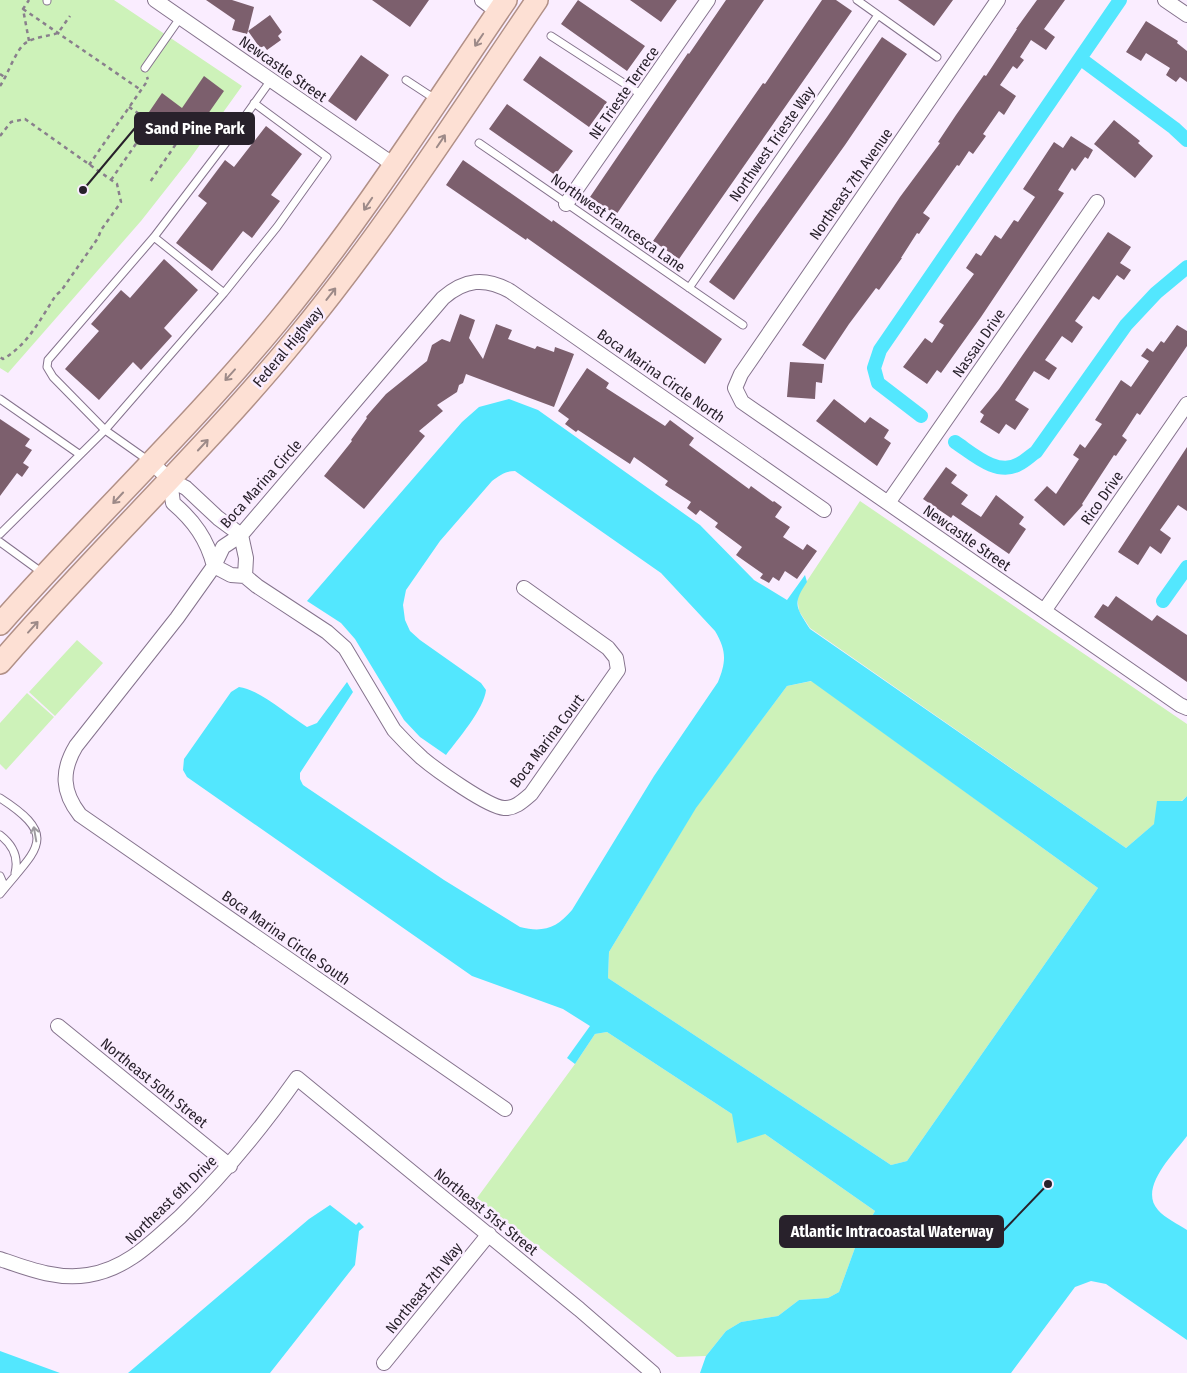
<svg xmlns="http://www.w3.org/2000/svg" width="1187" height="1373" font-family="'Fira Sans Condensed',sans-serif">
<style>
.green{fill:#cdf2b9}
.water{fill:#53e7fe;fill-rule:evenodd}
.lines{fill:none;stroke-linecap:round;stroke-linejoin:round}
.canal{stroke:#53e7fe;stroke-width:14}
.building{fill:#7c5f6d}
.service-casing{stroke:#85738d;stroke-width:9}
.minor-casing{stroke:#85738d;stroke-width:16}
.primary-casing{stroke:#b19087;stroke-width:24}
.path{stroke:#897f8c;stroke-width:2.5;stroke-dasharray:4 4;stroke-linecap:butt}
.service{stroke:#fff;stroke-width:7}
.minor{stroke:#fff;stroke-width:14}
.primary{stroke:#fde0d4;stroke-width:21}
.oneway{stroke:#9d8a88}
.oneway2{stroke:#9e9ba0}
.labels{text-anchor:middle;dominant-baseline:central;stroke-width:5;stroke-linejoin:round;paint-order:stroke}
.street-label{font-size:15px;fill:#28212b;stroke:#faedff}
.leader{fill:none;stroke:#28212b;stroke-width:2}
.callout-dot{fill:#28212b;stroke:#faedff;stroke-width:2}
.callout{fill:#28212b;stroke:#28212b;stroke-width:2}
.callout-label{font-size:16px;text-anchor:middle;font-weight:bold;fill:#fff}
</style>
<rect width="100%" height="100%" fill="#faedff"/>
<path class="green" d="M 0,0 L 114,0 L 242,86 L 189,160 L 141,221 L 8,373 L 0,368 Z
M 860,501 L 1187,724 L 1187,796 L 1126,848 L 810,628 L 799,611 L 797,596 Z
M 77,640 L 103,663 L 55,716 L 29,692 Z
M 812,681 L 1098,888 L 907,1161 L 891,1165 L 608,978 L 609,952 L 696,807 L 787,686 Z
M 27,693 L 54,717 L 6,770 L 0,764 L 0,723 Z
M 607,1032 L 732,1114 L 765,1134 L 875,1211 L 856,1245 L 839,1292 L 828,1298 L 799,1300 L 778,1316 L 741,1322 L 726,1331 L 706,1356 L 677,1357 L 477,1198 L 575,1064 L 595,1034 Z"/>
<path class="water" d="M 509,399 L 538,410 L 700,525 L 754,580 L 787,600 L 805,575 L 807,582 C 792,604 796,607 810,629 L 1126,848 L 1154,824 L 1157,801 L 1182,801 L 1187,796 L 1187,1136 C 1174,1154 1138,1188 1158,1210 C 1165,1218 1178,1224 1187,1230 L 1187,1340 L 1106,1284 L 1091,1281 L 1075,1287 L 1011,1373 L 700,1373 L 706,1356 L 726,1331 L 741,1322 L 778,1316 L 799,1300 L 828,1298 L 839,1292 L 856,1245 L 875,1211 L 765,1134 L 737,1143 L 732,1114 L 607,1032 L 595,1034 L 575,1064 L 567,1058 L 590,1026 L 563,1009 L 472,976 L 187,777 L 183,770 L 184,759 L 231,692 L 239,687 C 259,689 289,716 307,727 L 317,723 L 347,682 L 353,692 L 300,773 L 300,779 L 303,785 L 444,880 L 520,927 C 543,933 557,928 572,910 L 654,776 L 718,682 C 726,662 727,651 715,631 L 661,573 L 515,471 C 505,471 500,475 492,481 L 440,541 L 406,590 L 403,605 L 405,620 L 410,631 L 420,640 L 481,683 L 486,690 C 484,709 458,739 446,755 L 420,737 L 404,720 L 355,639 L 341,623 L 307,601 L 462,422 L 479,407 ZM 811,681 L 1098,888 L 907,1161 L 891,1165 L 608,978 L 609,952 L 696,808 L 787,686 Z
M 330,1205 L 356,1225 L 359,1222 L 364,1227 L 359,1231 L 355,1265 L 270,1373 L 128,1373 L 309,1219 Z
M 0,1351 L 60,1373 L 0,1373 Z"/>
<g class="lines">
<path class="canal" d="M 1081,59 L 1174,128 L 1187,140
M 921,416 L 878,383 L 874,368 L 880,350 L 1120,0
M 955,442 C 972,453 997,477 1019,464 C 1025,461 1030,456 1036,452 L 1126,325 L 1156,293 L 1187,267
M 1163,601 L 1187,567"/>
</g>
<path class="building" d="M 206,0 L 232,0 L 254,7 L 248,31 L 270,15 L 282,32 L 278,36 L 281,40 L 267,50 L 264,46 L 260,48 L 248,31 L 247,34 L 232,30 L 235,20 Z
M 372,0 L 429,0 L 410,27 Z
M 578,0 L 645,46 L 627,71 L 561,24 Z
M 630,0 L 677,0 L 661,22 Z
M 726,0 L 764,0 L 616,215 L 590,197 L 688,53 L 689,54 Z
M 822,0 L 836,0 L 852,11 L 679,259 L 653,241 L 763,83 L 765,84 Z
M 898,0 L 953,0 L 934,26 Z
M 1037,0 L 1065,0 L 1044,29 L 1055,37 L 1046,50 L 1031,40 L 1020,57 L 1024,60 L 1017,69 L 1013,66 L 1000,85 L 1016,96 L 1004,115 L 999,111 L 983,134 L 986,136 L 973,154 L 969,151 L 959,166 L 957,165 L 923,213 L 930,218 L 919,234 L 917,233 L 901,258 L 902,258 L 879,290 L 876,288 L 849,324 L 825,360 L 802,345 L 900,197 L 940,143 L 938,142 L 956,115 L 984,75 L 986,76 L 1017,29 L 1016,29 Z
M 1146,21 L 1178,41 L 1177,43 L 1187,51 L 1187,82 L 1180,77 L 1176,82 L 1166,75 L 1170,68 L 1146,53 L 1141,61 L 1126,52 Z
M 882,37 L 907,54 L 845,145 L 734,300 L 709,282 L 827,117 Z
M 361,55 L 389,75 L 356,121 L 328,101 Z
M 540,56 L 607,102 L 589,127 L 523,80 Z
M 204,76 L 224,91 L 189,141 L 149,112 L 162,93 L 182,108 Z
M 507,104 L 573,151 L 555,175 L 489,129 Z
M 1114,120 L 1140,141 L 1138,143 L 1153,156 L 1135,178 L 1094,144 Z
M 266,126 L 302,154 L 271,195 L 280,201 L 252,238 L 243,231 L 212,271 L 176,243 L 207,203 L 198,196 L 225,160 L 234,167 Z
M 1071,136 L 1093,150 L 1088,159 L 1085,157 L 1075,171 L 1072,168 L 1058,190 L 1064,193 L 981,317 L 941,373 L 937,370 L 927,384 L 903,367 L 925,338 L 932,343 L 944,325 L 939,322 L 974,274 L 966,268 L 976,253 L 981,256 L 995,235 L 1001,239 L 1014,220 L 1018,222 L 1035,197 L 1023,189 L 1054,142 L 1063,148 Z
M 463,160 L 552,222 L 553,220 L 722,339 L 705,364 L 527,238 L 526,240 L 446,185 Z
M 1108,232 L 1131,247 L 1120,263 L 1131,270 L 1124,280 L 1117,275 L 1099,300 L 1093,296 L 1075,321 L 1083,327 L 1072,343 L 1062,336 L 1045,360 L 1057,368 L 1049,380 L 1034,371 L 1015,400 L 1029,409 L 1015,430 L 1006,424 L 999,434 L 980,422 L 984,415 L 980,412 L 999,389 Z
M 164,259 L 198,290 L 164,328 L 172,336 L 141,370 L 133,362 L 99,400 L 65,369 L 99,331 L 91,324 L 121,290 L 130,298 Z
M 460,314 L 475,320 L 469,338 L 483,359 L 496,324 L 512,330 L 508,339 L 535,349 L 537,346 L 554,352 L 555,347 L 574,354 L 554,407 L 466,374 L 463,383 L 459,385 L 457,392 L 437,405 L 443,411 L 419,431 L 425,436 L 364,509 L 324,476 L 352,441 L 351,440 L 367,418 L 366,417 L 386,394 L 427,361 L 432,345 L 442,339 L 450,342 Z
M 1177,325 L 1187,331 L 1187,346 L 1140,415 L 1137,413 L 1122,436 L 1127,440 L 1116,456 L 1114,455 L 1082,504 L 1083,505 L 1064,526 L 1034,500 L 1047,486 L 1056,494 L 1079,459 L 1073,455 L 1080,444 L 1085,448 L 1102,424 L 1095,420 L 1121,380 L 1131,387 L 1149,361 L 1141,356 L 1147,348 L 1153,352 L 1161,341 L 1164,343 Z
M 790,362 L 824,364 L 822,383 L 816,382 L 815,399 L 787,397 Z
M 587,368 L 609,383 L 606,388 L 665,426 L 670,420 L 694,438 L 689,445 L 749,489 L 751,486 L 773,502 L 774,501 L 782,507 L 775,517 L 790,527 L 783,537 L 803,550 L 807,544 L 817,551 L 797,579 L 785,571 L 779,581 L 773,577 L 769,583 L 760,578 L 763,574 L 736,555 L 742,547 L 715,527 L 718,523 L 700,510 L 696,515 L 687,508 L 691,502 L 665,485 L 668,481 L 634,457 L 630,464 L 578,430 L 576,432 L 565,424 L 569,419 L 558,411 Z
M 834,399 L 865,423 L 870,417 L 889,430 L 884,438 L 891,443 L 877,466 L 816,421 Z
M 0,419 L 30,439 L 25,446 L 32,450 L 23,463 L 29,467 L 22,477 L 17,473 L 0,496 Z
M 1187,447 L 1187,511 L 1178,505 L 1160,530 L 1171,538 L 1161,554 L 1150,546 L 1138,565 L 1118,552 Z
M 946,467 L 957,475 L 951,483 L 968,495 L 961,504 L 981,517 L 996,495 L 1024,517 L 1019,524 L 1026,529 L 1009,554 L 953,515 L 951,518 L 923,499 Z
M 1116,596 L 1152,621 L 1157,615 L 1187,635 L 1187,682 L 1094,617 L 1103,604 L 1108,607 Z"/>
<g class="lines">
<g class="service-casing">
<path id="service" d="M 857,0 L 937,57
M 47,1 L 47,0
M 551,36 L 642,95
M 145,68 L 180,18
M 406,80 L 435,99
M 479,143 L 743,325
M 154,237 L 224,293
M 689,288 L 878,15
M 0,399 L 79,454
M 149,461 L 105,430 L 53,377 L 47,367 L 48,360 L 154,237 L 228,140 L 271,80
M 0,534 L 105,430 L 224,293 L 277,227 L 327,157 L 254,103
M 0,542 L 44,574
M 0,798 C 61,837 36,849 0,894
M 0,835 C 13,845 19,857 15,873
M 0,876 L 3,883 L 1,891"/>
</g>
<g class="minor-casing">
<path id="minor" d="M 155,0 L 394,165
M 482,0 L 498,12
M 998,0 L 741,374 L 735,388 L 742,402 L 1180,705 L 1187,708
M 1165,0 L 1187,15
M 566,204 L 708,0
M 151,462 L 170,480 L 186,488 L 218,518 L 241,535 L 246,558 L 245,576
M 170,480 L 173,503 C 194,521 207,539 214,566 L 231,575 L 245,576 L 257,586 L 327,632 L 345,648 L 394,730 C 403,740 412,749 422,758 C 435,769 488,807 504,808 C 515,809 524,800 531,794 L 618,670 L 616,658 L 608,648 L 524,588
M 888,503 L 1097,202
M 1044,611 L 1187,404
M 58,1026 L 230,1166
M 505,1109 L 80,815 C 62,792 61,771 76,746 L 177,618 L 214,566 L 223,547 L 241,535 L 443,298 C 465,279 485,277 510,291 L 824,510
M 0,1259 C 29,1269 57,1280 88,1275 C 127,1269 152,1242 180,1217 C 225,1173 261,1129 297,1078 L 579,1309 L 653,1373
M 384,1363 L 489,1234"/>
</g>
<g class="primary-casing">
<path id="primary" d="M 0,624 C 91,521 192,426 279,320 C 362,219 432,108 506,0
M 0,663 C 96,551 205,450 298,336 C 385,230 460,113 537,0"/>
</g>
<path class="path" d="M 23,9 L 141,90
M 29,41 L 23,9 L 29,0
M 0,74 L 6,78
M 0,86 C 8,75 16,48 27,42 C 35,37 49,36 58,33 L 70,16
M 129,107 L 178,141 L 150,182
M 0,136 L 11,122 L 25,119 L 117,184 L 121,202 L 101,230 L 98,238 L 61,291 L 56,295 C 41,318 28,345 3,359 L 0,357
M 89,165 L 148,80 L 147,77
M 111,180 L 151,122"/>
<use href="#service" class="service"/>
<use href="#minor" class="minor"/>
<use href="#primary" class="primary"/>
</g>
<defs><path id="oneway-shaft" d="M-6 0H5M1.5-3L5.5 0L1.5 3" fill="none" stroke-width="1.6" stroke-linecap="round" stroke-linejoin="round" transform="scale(1.25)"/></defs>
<g class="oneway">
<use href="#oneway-shaft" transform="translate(479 40) rotate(124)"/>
<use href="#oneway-shaft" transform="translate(441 141) rotate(-56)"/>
<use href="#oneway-shaft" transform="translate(368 204) rotate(124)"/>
<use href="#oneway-shaft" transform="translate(331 294) rotate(-52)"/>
<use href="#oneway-shaft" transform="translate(230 375) rotate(132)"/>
<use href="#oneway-shaft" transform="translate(203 445) rotate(-47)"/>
<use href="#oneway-shaft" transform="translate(118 498) rotate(133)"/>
<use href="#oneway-shaft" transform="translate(33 627) rotate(-48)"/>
</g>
<use class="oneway2" href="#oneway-shaft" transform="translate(35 834) rotate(-100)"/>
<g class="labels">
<g class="street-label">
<text transform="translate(283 69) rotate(35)">Newcastle Street</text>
<text transform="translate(624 93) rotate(-55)">NE Trieste Terrece</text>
<text transform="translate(772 144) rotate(-55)">Northwest Trieste Way</text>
<text transform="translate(851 184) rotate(-55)">Northeast 7th Avenue</text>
<text transform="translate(618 223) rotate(35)">Northwest Francesca Lane</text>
<text transform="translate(979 343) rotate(-55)">Nassau Drive</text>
<text transform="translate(288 347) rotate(-50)">Federal Highway</text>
<text transform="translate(661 376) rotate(35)">Boca Marina Circle North</text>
<text transform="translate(261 484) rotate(-48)">Boca Marina Circle</text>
<text transform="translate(1102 498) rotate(-55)">Rico Drive</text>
<text transform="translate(967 538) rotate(35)">Newcastle Street</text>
<text transform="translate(547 741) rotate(-53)">Boca Marina Court</text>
<text transform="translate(286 938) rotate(35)">Boca Marina Circle South</text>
<text transform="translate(154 1083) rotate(39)">Northeast 50th Street</text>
<text transform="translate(171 1200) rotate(-44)">Northeast 6th Drive</text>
<text transform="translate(486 1212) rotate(39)">Northeast 51st Street</text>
<text transform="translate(424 1288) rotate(-51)">Northeast 7th Way</text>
</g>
</g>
<path class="leader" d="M83 190L135 128M1048 1184L1003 1231"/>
<g class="callout-dot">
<circle cx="83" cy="190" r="5"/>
<circle cx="1048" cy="1184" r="5"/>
</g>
<g class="callout">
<rect x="135" y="113" width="119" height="31" rx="5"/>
<rect x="780" y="1216" width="223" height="31" rx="5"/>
</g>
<g class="callout-label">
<text x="195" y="134">Sand Pine Park</text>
<text x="892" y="1237">Atlantic Intracoastal Waterway</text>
</g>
</svg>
